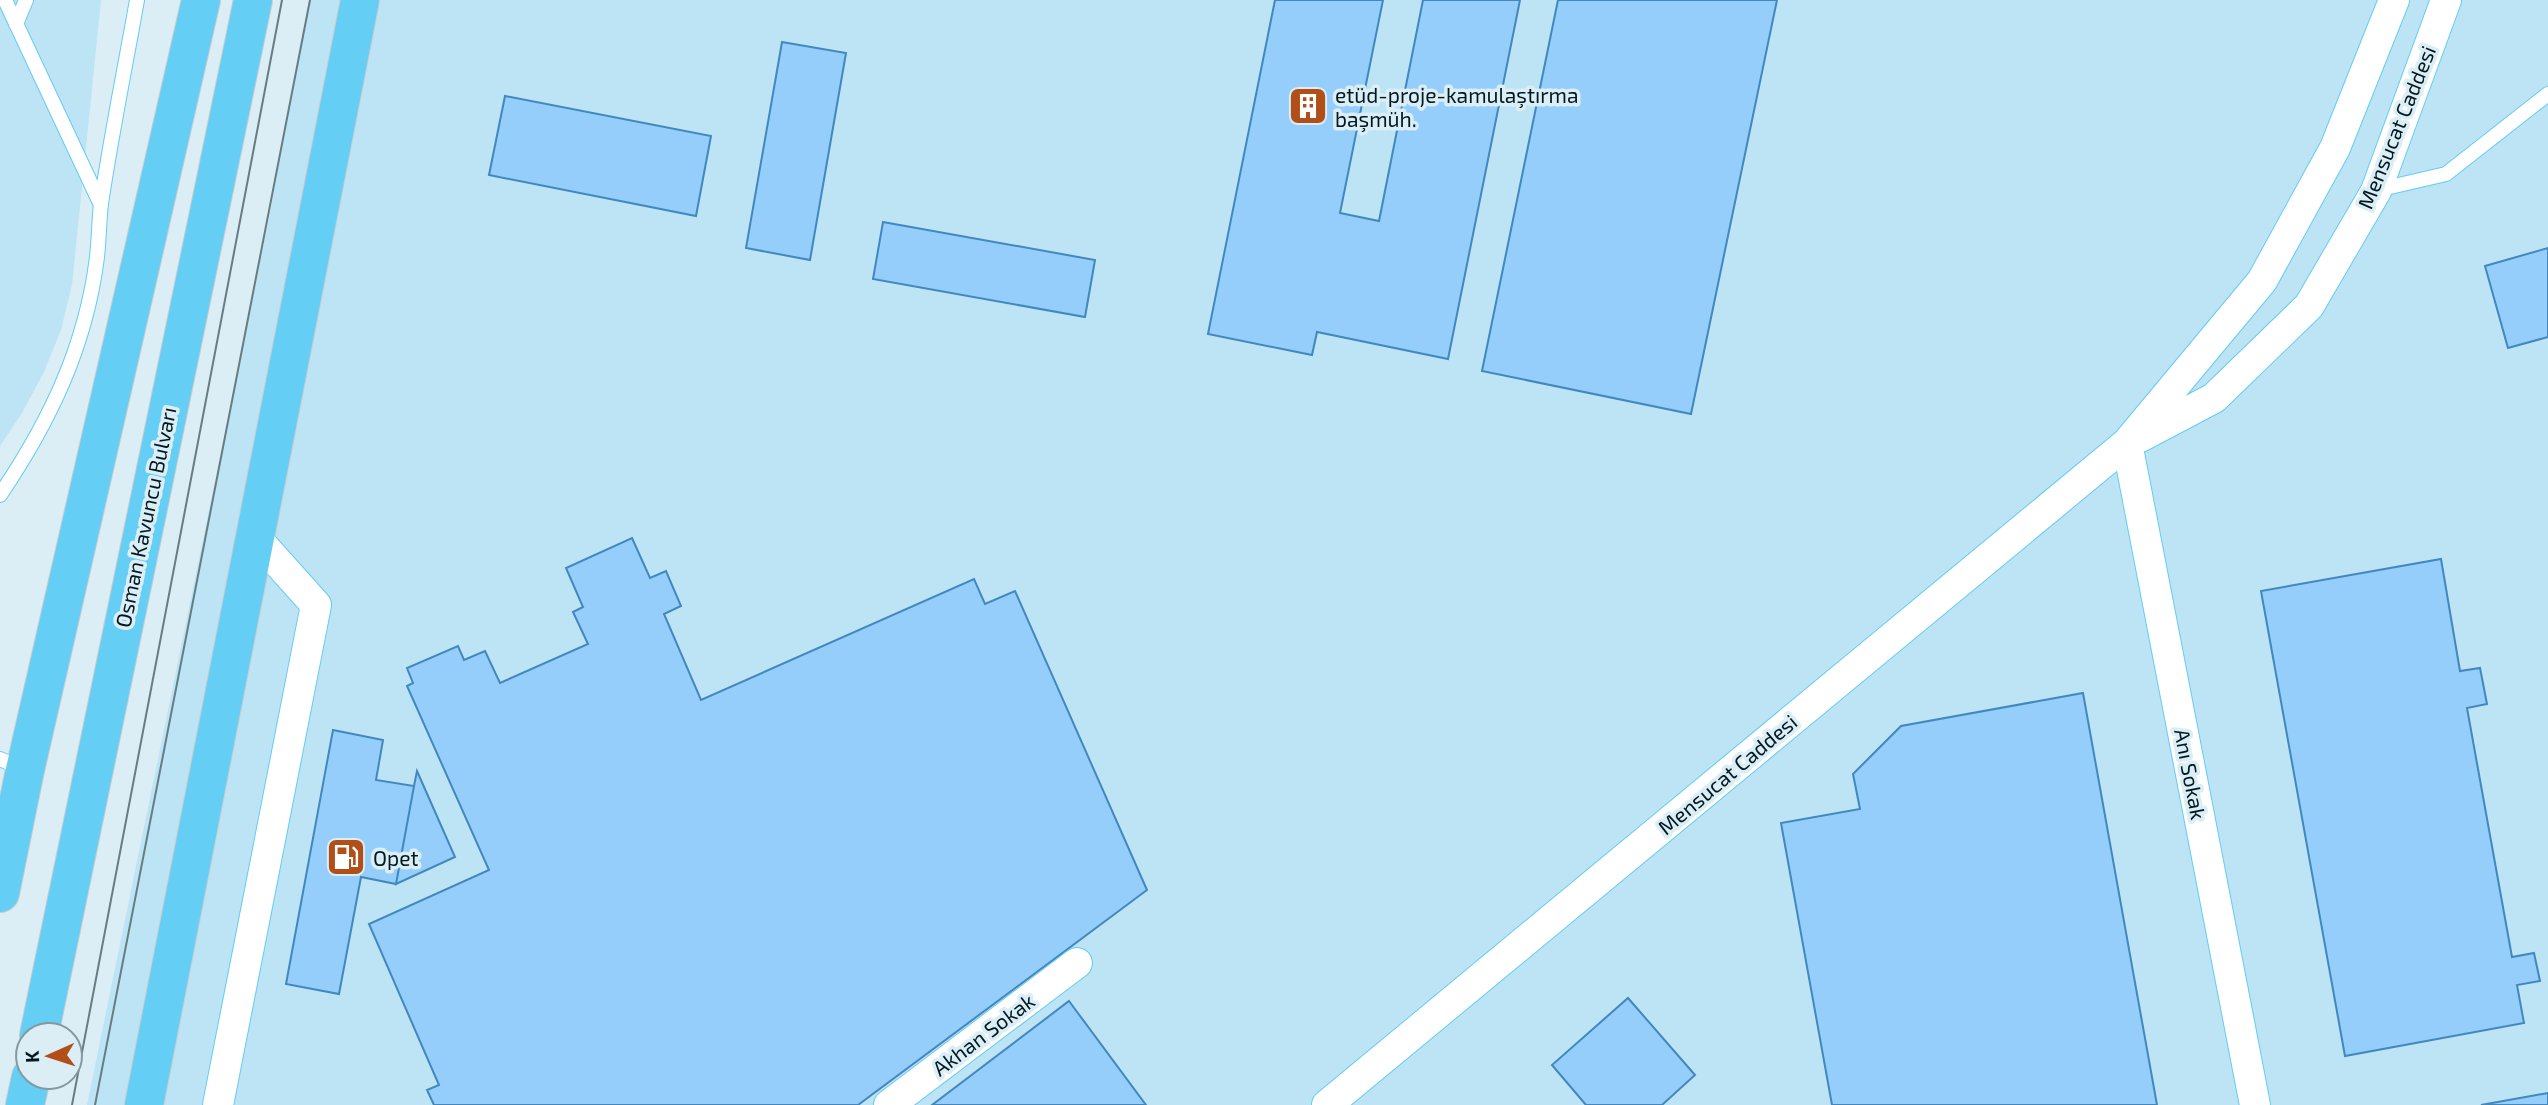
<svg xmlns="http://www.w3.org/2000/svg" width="2548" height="1105" font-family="'Exo 2',sans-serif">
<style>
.built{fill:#bce4f5}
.building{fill:#95cdfb;stroke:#4288bf;stroke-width:2}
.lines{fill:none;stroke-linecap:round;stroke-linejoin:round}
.lane-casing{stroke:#64ccf1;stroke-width:16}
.street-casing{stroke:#64ccf1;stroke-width:32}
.highway-casing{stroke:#c8ccce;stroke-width:40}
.lane{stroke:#fff;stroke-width:14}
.street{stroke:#fff;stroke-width:30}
.highway{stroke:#64cef4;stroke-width:38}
.tram{stroke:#677c83;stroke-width:2}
.labels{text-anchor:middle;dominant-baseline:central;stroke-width:7;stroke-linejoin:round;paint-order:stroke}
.poi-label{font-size:21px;fill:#031921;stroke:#dbeef5;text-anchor:start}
.street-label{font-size:21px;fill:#031921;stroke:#dbeef5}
</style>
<rect width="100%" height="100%" fill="#dbeef5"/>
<path class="built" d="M 0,0 L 101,0 L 72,285 L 61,330 L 44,372 L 22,413 L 0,446 Z
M 309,0 L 2548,0 L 2548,1105 L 87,1105 L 269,218 Z"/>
<path class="building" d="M 1275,0 L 1383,0 L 1340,213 L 1379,221 L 1423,0 L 1520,0 L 1448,359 L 1317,332 L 1312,355 L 1208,334 Z
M 1558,0 L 1777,0 L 1691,414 L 1482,371 Z
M 782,42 L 846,53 L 810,260 L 746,248 Z
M 505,96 L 711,136 L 696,216 L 489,175 Z
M 883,222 L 1095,260 L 1085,317 L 873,279 Z
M 2548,248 L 2548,337 L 2508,348 L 2485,266 Z
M 632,538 L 650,578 L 666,571 L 681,606 L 664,614 L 701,700 L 974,579 L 985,604 L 1015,591 L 1147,890 L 858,1105 L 434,1105 L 427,1090 L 439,1085 L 369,924 L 489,870 L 407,686 L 413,683 L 407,668 L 458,646 L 464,660 L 485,651 L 500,683 L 588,644 L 573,612 L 583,607 L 566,568 Z
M 2441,559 L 2460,671 L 2480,668 L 2487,704 L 2467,708 L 2512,957 L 2534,953 L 2540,981 L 2517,985 L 2524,1023 L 2345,1056 L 2261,591 Z
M 2083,693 L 2157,1105 L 1832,1105 L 1781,823 L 1860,809 L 1853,774 L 1901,726 Z
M 333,730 L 383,740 L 376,780 L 414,786 L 396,884 L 361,877 L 339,994 L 286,984 Z
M 417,771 L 455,857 L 396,884 L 414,786 Z
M 1628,998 L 1695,1075 L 1662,1105 L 1586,1105 L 1552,1065 Z
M 1069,1001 L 1146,1105 L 932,1105 Z
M 2548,1093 L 2548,1105 L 2481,1105 Z"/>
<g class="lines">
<g class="lane-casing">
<path id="lane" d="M 5,0 L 101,205
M 16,24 L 26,0
M 2377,190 L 2446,174 L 2548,94
M 0,495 C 50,421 86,346 97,257 C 99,239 99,221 101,204 C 111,136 125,68 137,0
M 0,759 L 23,769"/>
</g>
<g class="street-casing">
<path id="street" d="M 2140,437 L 2214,398 L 2309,306 L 2376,191 L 2446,0
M 2127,443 L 2255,1105
M 218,1105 L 316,605 L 256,538
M 889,1105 L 1077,963
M 1327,1105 L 2127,443 L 2262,281 L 2335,148 L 2394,0"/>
</g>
<g class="highway-casing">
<path id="highway" d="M 0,893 L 25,770 L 201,0
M 39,1035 L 253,0
M 25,1105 L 31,1077
M 144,1105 L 360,0"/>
</g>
<use href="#lane" class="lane"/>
<use href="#street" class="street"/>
<use href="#highway" class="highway"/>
<path class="tram" d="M 72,1105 L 282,0
M 95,1105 L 310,0"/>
</g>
<defs>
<g id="building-square" transform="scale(2.0125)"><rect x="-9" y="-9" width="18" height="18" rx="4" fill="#b24e18" stroke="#dbeef5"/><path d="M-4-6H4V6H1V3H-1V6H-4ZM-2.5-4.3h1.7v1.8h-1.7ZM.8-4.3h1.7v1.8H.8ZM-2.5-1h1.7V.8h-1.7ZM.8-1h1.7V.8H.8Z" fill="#fff"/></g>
<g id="fuel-square" transform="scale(2.0125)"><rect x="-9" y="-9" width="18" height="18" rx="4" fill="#b24e18" stroke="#dbeef5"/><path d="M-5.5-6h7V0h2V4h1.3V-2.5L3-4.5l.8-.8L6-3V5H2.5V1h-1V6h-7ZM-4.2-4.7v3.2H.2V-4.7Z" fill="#fff"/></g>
</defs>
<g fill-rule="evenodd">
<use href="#building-square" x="1308" y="106"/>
<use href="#fuel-square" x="346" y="857"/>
</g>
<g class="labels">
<g class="poi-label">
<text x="1335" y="94">etüd-proje-kamulaştırma<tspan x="1335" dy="24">başmüh.</tspan></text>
<text x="373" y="857">Opet</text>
</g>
<g class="street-label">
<text transform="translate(2396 127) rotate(-68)">Mensucat Caddesi</text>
<text transform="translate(145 517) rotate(-78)">Osman Kavuncu Bulvarı</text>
<text transform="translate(1727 774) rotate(-40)">Mensucat Caddesi</text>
<text transform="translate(2191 774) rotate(79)">Anı Sokak</text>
<text transform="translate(983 1034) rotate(-37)">Akhan Sokak</text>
</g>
</g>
<g transform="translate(49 1056) rotate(267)"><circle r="33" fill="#dbeef5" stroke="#8599a0" stroke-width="2"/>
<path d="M0-5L12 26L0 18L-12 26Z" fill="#b24e18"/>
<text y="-10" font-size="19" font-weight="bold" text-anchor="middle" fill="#031921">K</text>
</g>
</svg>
